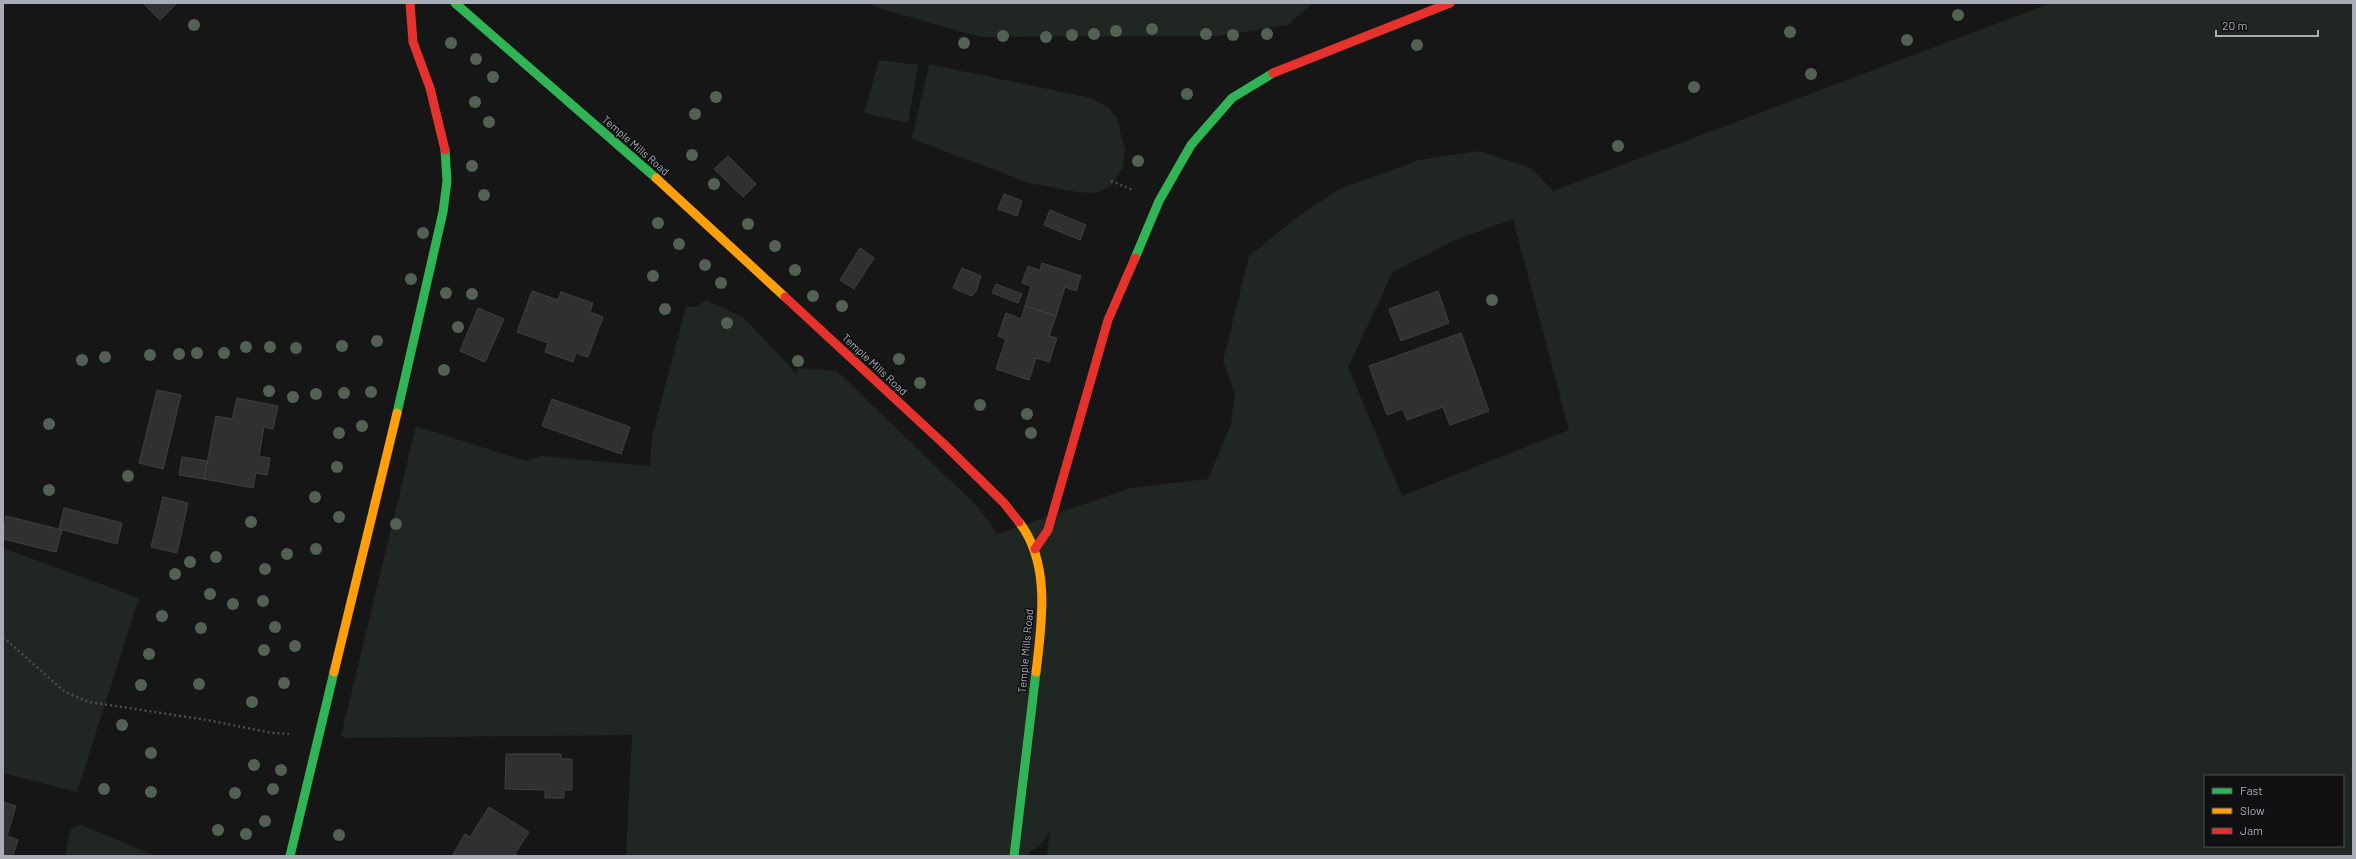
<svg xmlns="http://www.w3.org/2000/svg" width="2356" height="859" font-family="Barlow,sans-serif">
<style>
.green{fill:#202621;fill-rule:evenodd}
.building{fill:#303032;stroke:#3e3f42}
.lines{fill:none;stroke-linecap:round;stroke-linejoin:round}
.path{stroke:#4c4d50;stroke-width:2.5;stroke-dasharray:2 3;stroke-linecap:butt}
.fast{stroke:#30b455;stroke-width:9}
.slow{stroke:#ff9f0a;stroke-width:9}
.jam{stroke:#e5322d;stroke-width:9}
.tree{fill:#516152}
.labels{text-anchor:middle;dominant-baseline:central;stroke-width:3;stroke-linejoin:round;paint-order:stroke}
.street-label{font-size:11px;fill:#a8acb6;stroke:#101012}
</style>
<rect width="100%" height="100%" fill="#161616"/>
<path class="green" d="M 868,3 L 1313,3 L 1288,25 L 1217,36 L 980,37 L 882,9 Z
M 2051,3 L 2353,3 L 2353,856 L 1047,856 L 1050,831 L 1044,841 L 1026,856 L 626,856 L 632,735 L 346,738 L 341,736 L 416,426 L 526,461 L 541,456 L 650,466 L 652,436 L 686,307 L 697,307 L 706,300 L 744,318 L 798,375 L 797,368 L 837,371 L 978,507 L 997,534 L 1131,488 L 1208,479 L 1231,424 L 1235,394 L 1223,361 L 1249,256 L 1301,214 L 1340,189 L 1419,160 L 1479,151 L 1531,168 L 1553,191 ZM 1513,219 L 1569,430 L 1402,496 L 1348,367 L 1393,272 L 1455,240 ZM 2205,776 L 2343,776 L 2343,846 L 2205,846 Z
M 879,60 L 918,65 L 908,123 L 864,113 Z
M 929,64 L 1091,98 L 1109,108 L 1117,119 L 1125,150 L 1123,167 L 1111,186 L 1096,193 L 1077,192 L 1029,183 L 912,139 Z
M 3,548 L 139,598 L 77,792 L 3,773 Z
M 80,825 L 81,825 L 156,856 L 65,856 L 70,830 Z"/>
<path class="building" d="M 143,3 L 177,3 L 160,20 Z
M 728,156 L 756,184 L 743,197 L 714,169 Z
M 1004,194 L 1022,201 L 1017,216 L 998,209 Z
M 1050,210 L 1086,225 L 1080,240 L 1044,225 Z
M 860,248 L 874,258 L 854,289 L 840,280 Z
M 1042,263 L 1081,276 L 1076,291 L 1065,287 L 1056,316 L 1025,306 L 1031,286 L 1022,283 L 1028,266 L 1040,270 Z
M 962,268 L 981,276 L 976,291 L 972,296 L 953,288 Z
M 996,284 L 1022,294 L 1018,303 L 992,293 Z
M 532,291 L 558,300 L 561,292 L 593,303 L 590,312 L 603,317 L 588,357 L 576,353 L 573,362 L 545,352 L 548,343 L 517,332 Z
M 1438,291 L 1449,323 L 1401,341 L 1389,309 Z
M 1025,306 L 1056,316 L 1049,336 L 1057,338 L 1049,362 L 1036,358 L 1029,380 L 996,369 L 1006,339 L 998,336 L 1006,313 L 1021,319 Z
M 478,308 L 504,319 L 485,362 L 460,351 Z
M 1461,333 L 1489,411 L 1450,425 L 1443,407 L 1407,420 L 1403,409 L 1387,415 L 1369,366 Z
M 157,390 L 181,395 L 163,469 L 139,463 Z
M 237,398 L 278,406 L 273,429 L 264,427 L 259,456 L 270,458 L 267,475 L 256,473 L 253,488 L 204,479 L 216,416 L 232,419 Z
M 552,399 L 630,427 L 621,454 L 542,426 Z
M 182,457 L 207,461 L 204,479 L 179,475 Z
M 163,497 L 188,503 L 177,553 L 151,547 Z
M 64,508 L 122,523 L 117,544 L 59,529 Z
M 6,516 L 62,530 L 56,552 L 3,539 Z
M 506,754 L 561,754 L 561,759 L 572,759 L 572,790 L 564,790 L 564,798 L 545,798 L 545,790 L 505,789 Z
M 3,802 L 16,806 L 7,836 L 18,840 L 13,856 L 3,856 Z
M 489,807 L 529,832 L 515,854 L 518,856 L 452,856 L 465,834 L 470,837 Z"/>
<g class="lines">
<path class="path" d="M 1111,181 L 1133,190
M 3,637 L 65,692 L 89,702 L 207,720 L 272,733 L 289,734"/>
<path class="fast" d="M 455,3 L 656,178
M 1135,258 L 1159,201 L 1191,145 L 1232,98 L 1273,73
M 397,413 L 443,212 L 447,181 L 445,150
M 290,856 L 334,672
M 1014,856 L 1036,672"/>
<path class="slow" d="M 656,178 L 785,297
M 1019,522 C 1051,563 1042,623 1036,672
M 334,672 L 397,413"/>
<path class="jam" d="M 410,3 L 413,42 L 430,88 L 445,150
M 1273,73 L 1450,3
M 785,297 L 945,445 L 1004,503 L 1019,522
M 1035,549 L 1048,530 L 1108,320 L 1135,258"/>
</g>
<g class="tree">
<circle cx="1958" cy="15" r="6"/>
<circle cx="194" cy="25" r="6"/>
<circle cx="1152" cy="29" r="6"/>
<circle cx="1116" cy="31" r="6"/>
<circle cx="1790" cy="32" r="6"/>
<circle cx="1094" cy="34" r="6"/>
<circle cx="1206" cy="34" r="6"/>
<circle cx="1267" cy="34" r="6"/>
<circle cx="1072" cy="35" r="6"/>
<circle cx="1233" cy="35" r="6"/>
<circle cx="1003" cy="36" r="6"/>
<circle cx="1046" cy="37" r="6"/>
<circle cx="1907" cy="40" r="6"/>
<circle cx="451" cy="43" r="6"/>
<circle cx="964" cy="43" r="6"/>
<circle cx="1417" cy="45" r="6"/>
<circle cx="476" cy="59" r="6"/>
<circle cx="1811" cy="74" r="6"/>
<circle cx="493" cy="77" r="6"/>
<circle cx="1694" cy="87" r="6"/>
<circle cx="1187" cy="94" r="6"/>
<circle cx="716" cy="97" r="6"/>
<circle cx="475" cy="102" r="6"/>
<circle cx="695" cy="114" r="6"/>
<circle cx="489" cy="122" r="6"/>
<circle cx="1618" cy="146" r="6"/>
<circle cx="692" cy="155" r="6"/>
<circle cx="1138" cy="161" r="6"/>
<circle cx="472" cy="166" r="6"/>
<circle cx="714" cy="184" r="6"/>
<circle cx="484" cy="195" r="6"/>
<circle cx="658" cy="223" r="6"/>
<circle cx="748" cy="224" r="6"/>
<circle cx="423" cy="233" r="6"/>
<circle cx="679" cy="244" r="6"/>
<circle cx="775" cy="246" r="6"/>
<circle cx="705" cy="265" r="6"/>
<circle cx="795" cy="270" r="6"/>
<circle cx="653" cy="276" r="6"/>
<circle cx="411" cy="279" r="6"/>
<circle cx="721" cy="283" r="6"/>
<circle cx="446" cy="293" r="6"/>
<circle cx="472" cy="294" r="6"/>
<circle cx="813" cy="296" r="6"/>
<circle cx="1492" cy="300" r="6"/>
<circle cx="842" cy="306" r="6"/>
<circle cx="665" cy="309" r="6"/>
<circle cx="727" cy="323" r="6"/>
<circle cx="458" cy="327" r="6"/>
<circle cx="377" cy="341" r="6"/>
<circle cx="342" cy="346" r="6"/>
<circle cx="246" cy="347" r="6"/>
<circle cx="270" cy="347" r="6"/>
<circle cx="296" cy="348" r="6"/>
<circle cx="197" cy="353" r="6"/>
<circle cx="224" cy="353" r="6"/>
<circle cx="179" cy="354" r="6"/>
<circle cx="150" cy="355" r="6"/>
<circle cx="105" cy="357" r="6"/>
<circle cx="899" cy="359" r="6"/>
<circle cx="82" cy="360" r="6"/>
<circle cx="798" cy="361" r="6"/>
<circle cx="444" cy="370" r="6"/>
<circle cx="920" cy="383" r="6"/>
<circle cx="269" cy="391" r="6"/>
<circle cx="371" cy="392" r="6"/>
<circle cx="344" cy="393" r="6"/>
<circle cx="316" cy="394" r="6"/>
<circle cx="293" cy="397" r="6"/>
<circle cx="980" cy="405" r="6"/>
<circle cx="1027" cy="414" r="6"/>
<circle cx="49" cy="424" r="6"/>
<circle cx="362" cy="426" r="6"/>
<circle cx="339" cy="433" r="6"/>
<circle cx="1031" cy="433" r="6"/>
<circle cx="337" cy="467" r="6"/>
<circle cx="128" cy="476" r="6"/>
<circle cx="49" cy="490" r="6"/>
<circle cx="315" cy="497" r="6"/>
<circle cx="339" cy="517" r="6"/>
<circle cx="251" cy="522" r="6"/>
<circle cx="396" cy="524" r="6"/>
<circle cx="316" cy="549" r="6"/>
<circle cx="287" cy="554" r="6"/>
<circle cx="216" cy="557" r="6"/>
<circle cx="190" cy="562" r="6"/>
<circle cx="265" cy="569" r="6"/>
<circle cx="175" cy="574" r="6"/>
<circle cx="210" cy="594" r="6"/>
<circle cx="263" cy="601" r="6"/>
<circle cx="233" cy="604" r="6"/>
<circle cx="162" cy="616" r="6"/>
<circle cx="275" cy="627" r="6"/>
<circle cx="201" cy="628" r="6"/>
<circle cx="295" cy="646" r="6"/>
<circle cx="264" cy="650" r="6"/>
<circle cx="149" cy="654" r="6"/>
<circle cx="284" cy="683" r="6"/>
<circle cx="199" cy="684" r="6"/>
<circle cx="141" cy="685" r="6"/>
<circle cx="252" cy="702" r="6"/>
<circle cx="122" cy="725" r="6"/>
<circle cx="151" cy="753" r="6"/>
<circle cx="254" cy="765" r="6"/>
<circle cx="281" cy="770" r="6"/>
<circle cx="104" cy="789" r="6"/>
<circle cx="273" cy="789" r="6"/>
<circle cx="151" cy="792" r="6"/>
<circle cx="235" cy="793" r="6"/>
<circle cx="265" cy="821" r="6"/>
<circle cx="218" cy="830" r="6"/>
<circle cx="246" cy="834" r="6"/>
<circle cx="339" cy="835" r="6"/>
</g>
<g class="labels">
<g class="street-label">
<text transform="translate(636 145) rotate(41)">Temple Mills Road</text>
<text transform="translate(875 364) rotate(43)">Temple Mills Road</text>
<text transform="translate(1025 651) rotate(-85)">Temple Mills Road</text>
</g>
</g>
<rect width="2356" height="859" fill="none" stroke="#a8acb6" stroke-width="8"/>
<rect x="2204" y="775" width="140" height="72" fill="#101012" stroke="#4d4e54"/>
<rect x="2212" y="788" width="20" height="6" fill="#30b455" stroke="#4d4e54"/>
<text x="2240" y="795" font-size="12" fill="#a8acb6">Fast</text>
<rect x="2212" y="808" width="20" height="6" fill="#ff9f0a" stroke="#4d4e54"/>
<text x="2240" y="815" font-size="12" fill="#a8acb6">Slow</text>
<rect x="2212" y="828" width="20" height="6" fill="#e5322d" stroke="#4d4e54"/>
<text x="2240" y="835" font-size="12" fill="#a8acb6">Jam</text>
<path d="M2216 30v6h102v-6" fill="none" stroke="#a8acb6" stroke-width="2"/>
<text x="2222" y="30" font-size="12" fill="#a8acb6" stroke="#101012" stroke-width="3" paint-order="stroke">20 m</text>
</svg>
